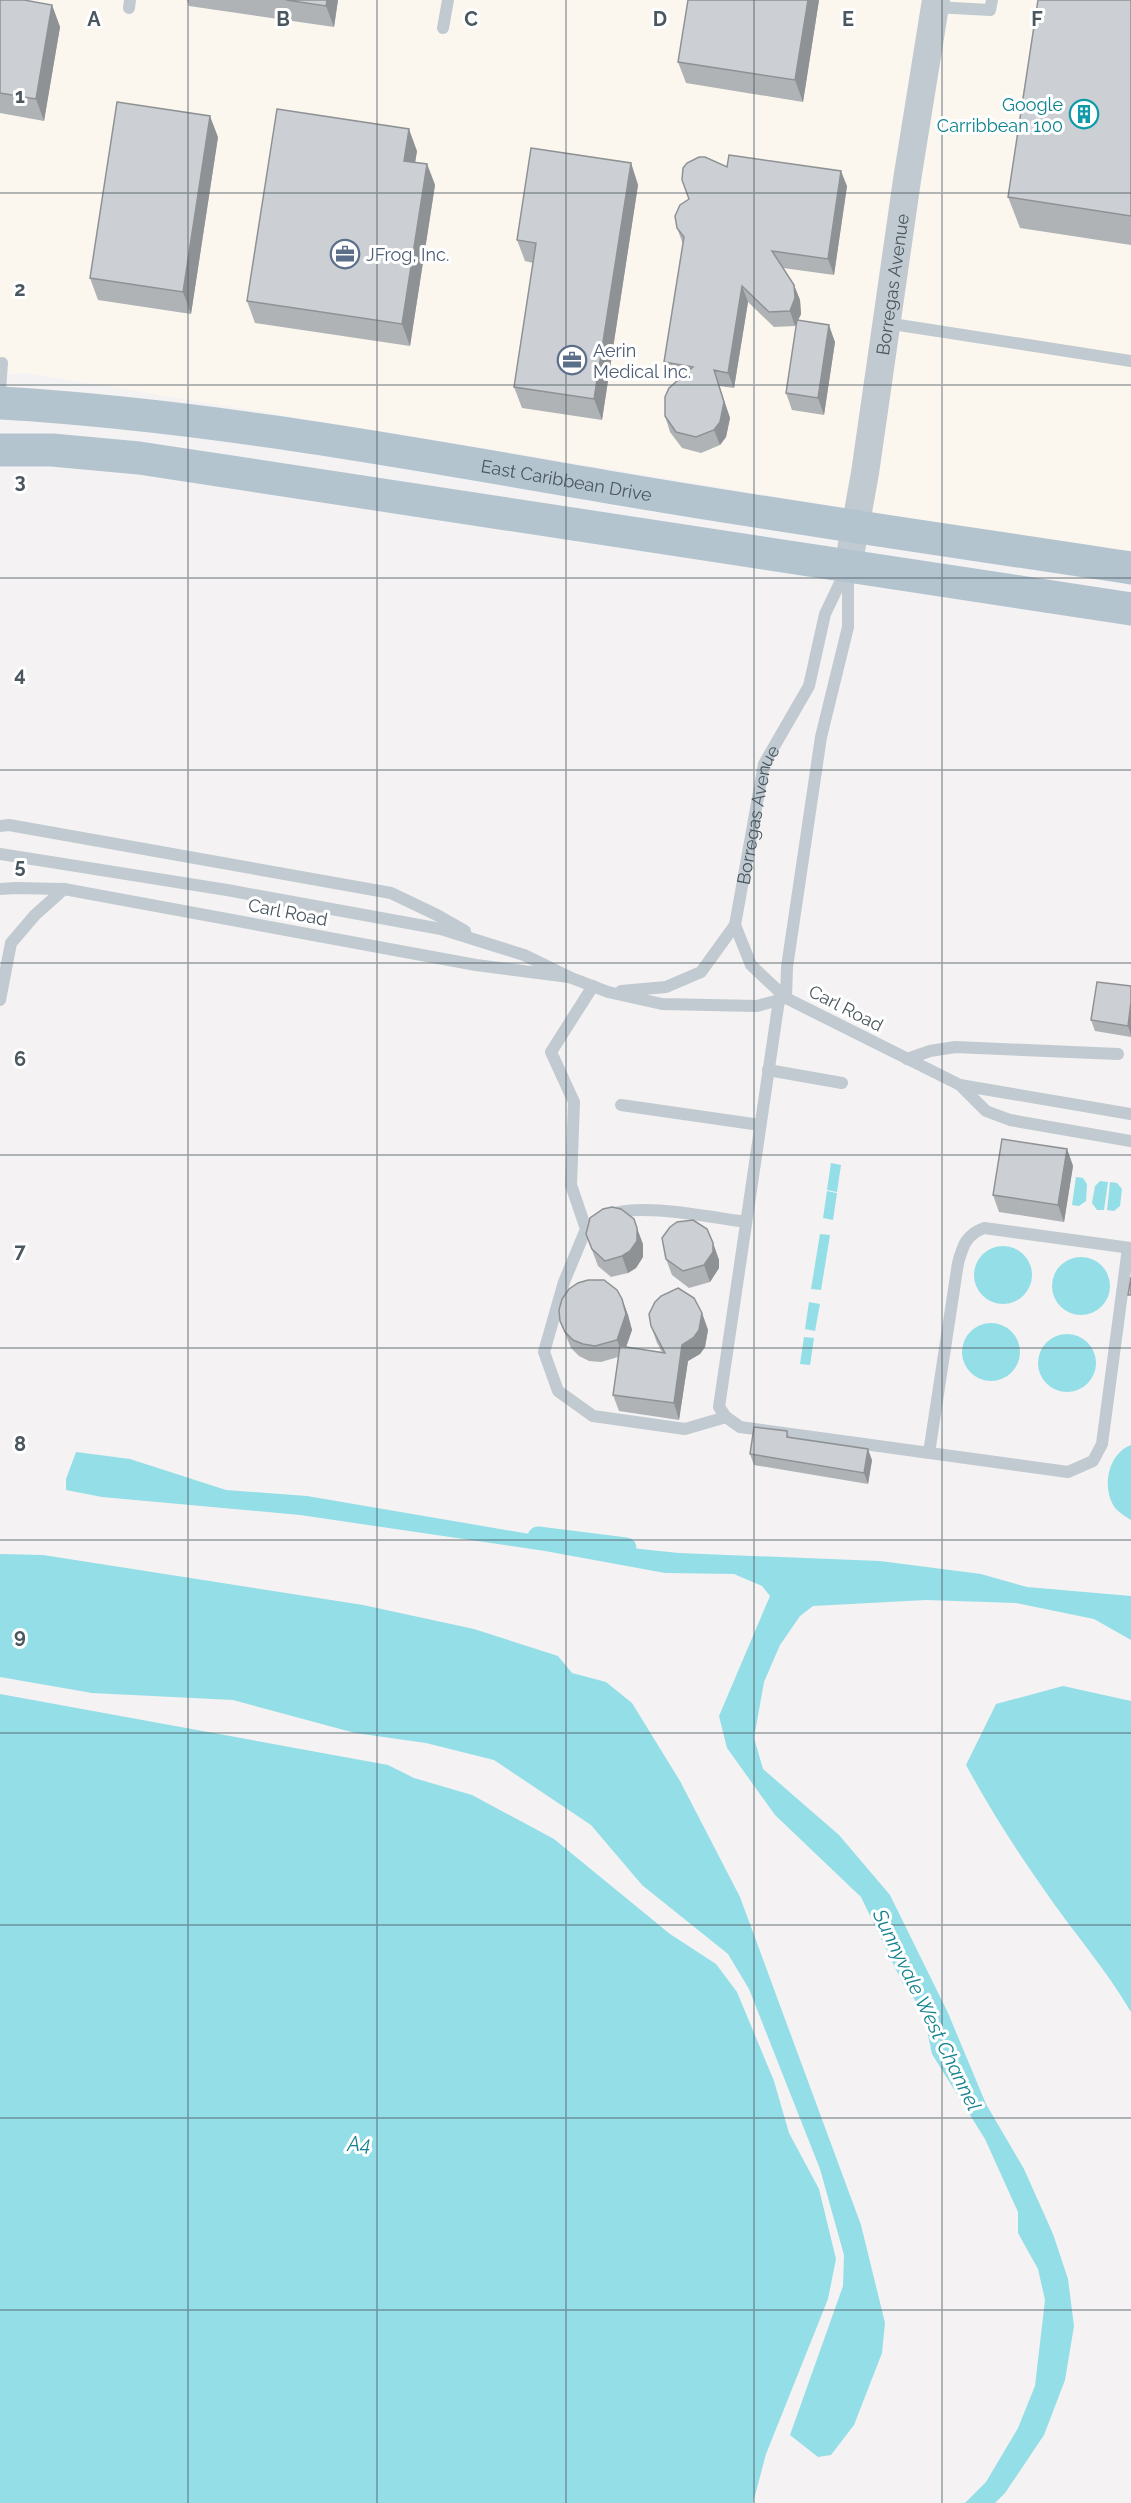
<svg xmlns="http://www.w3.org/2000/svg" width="1131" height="2503" font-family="Raleway,sans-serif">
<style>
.commercial{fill:#fcf7ee}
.water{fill:#94dee8}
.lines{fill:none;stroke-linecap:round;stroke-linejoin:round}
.canal{stroke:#94dee8;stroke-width:21}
.service{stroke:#c1cad0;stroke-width:12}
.tertiary{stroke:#c1cad0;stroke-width:28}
.primary{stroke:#b4c4cf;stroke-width:33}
.wall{fill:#afb3b6}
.shaded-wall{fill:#8f9294}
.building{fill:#ccd0d4;stroke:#8f9294;stroke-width:1.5}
.grid{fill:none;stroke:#4a575f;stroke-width:1.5;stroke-opacity:0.55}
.labels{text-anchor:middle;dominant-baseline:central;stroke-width:6;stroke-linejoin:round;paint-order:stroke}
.culture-label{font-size:18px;fill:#0d838f;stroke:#fff;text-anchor:end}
.service-label{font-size:18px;fill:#4e5e75;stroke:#fff;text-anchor:start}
.street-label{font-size:18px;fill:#4a575f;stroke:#fff}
.water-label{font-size:20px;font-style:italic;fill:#148291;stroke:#fff}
.grid-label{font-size:20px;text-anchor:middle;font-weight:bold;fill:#4a575f;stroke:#fff;stroke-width:6;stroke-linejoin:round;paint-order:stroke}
</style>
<rect width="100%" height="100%" fill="#f4f2f2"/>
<path class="commercial" d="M 0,0 L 1131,0 L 1131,555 L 27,373 L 0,375 Z"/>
<path class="water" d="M 831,1163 L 841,1165 L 837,1192 L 827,1190 Z
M 1076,1177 L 1083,1178 L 1087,1184 L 1086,1201 L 1079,1206 L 1072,1205 Z
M 1100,1181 L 1108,1182 L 1104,1210 L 1097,1210 L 1092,1203 L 1095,1186 Z
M 1110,1182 L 1117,1183 L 1122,1189 L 1120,1206 L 1114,1211 L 1107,1210 Z
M 827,1191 L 837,1193 L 833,1220 L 823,1218 Z
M 820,1234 L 830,1235 L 821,1290 L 811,1289 Z
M974 1275a29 29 0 1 1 58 0a29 29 0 1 1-58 0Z
M1052 1286a29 29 0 1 1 58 0a29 29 0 1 1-58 0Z
M 809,1302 L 820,1304 L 815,1331 L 805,1329 Z
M962 1352a29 29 0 1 1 58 0a29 29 0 1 1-58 0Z
M1038 1363a29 29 0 1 1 58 0a29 29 0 1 1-58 0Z
M 804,1337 L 814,1338 L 810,1365 L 800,1364 Z
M 1131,1445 L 1131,1520 C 1126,1517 1120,1513 1116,1509 C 1101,1490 1107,1454 1131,1445 Z
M 76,1452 L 130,1459 L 226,1490 L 307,1496 L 582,1543 L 679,1553 L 880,1561 L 981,1574 L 1027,1587 L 1131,1596 L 1131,1640 L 1094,1619 L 1016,1603 L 926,1600 L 813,1606 L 800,1616 L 780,1645 L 764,1682 L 754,1738 L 763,1769 L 839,1835 L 890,1895 L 948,2013 L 986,2104 L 1024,2169 L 1053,2234 L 1068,2279 L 1074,2326 L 1065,2380 L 1044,2435 L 1005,2493 L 995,2503 L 965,2503 L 986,2482 L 1018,2428 L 1035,2386 L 1045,2300 L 1038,2269 L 1018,2233 L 1018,2212 L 985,2139 L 932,2054 L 923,2011 L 903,1984 L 861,1897 L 775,1815 L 727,1748 L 719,1716 L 770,1596 L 762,1586 L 734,1574 L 665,1573 L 545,1551 L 300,1515 L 102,1497 L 66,1490 L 66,1479 Z
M 0,1554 L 43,1555 L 363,1605 L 474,1629 L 558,1656 L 572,1673 L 606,1682 L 632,1703 L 680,1781 L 740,1897 L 861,2225 L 885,2323 L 882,2353 L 854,2425 L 831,2455 L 818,2457 L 790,2435 L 843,2286 L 844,2255 L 820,2169 L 749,1989 L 728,1954 L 642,1885 L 591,1825 L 494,1760 L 426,1743 L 355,1733 L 233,1700 L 92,1693 L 0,1677 Z
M 1063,1686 L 1131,1701 L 1131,2012 C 1106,1969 1073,1932 1045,1891 C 1016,1850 990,1809 966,1765 L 996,1704 Z
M 0,1694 L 388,1765 L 414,1778 L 472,1795 L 554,1839 L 670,1934 L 716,1964 L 737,1992 L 774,2081 L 789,2133 L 819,2189 L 836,2259 L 828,2299 L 766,2454 L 753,2503 L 0,2503 Z"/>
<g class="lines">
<path class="canal" d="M 538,1537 L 626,1548"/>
<g class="service">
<path d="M 935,7 L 990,10 L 992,0"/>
<path d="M 129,8 L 130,0"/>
<path d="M 443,28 L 448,0"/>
<path d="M 886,323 L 1131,361"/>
<path d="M 0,390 L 2,363"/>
<path d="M 0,826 L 9,825 L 391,893 L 437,915 L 465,931"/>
<path d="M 0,854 L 227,890 L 441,929 L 524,955 L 569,977 L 476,965 L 64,889 L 16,888 L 0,889"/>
<path d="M 735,925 L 751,965 L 786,998"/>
<path d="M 569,977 L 608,992 L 662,1004 L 757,1006 L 786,998 L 960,1085 L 1131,1114"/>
<path d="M 593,986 L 551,1052 L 574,1102 L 571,1185 L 586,1229 L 564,1282 L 544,1352 L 558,1391 L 593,1416 L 685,1429 L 726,1417"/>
<path id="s1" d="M 621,991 L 666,987 L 701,972 L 735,925 L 764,764 L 809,686 L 825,614 L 847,568"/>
<path d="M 786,998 L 787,967 L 821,737 L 848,627 L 848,568"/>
<path d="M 0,1000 L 11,943 L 35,915 L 64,889"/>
<path d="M 779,1000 L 719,1407 L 726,1417 L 740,1427 L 1068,1472 L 1093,1461 L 1102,1444 L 1128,1248"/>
<path d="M 907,1059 L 930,1051 L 955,1047 L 1118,1054"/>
<path d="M 768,1070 L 842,1083"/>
<path d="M 960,1085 L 986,1111 L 1010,1120 L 1131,1141"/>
<path d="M 621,1105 L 760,1125"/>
<path d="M 608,1216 C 634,1201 714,1218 746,1222"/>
<path d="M 929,1453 L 958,1263 C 963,1245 966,1235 984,1228 L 1131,1248"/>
</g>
<path class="tertiary" id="s2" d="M 848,567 L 865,473 L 907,180 L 936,0"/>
<g class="primary">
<path id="s3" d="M 0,403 C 208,415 415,454 620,489 C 790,518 961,542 1131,568"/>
<path d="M 0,450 L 52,450 L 139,458 L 1131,609"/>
</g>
</g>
<path class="wall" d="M 0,0 L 52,5 L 60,27 L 44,121 L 0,113 Z
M 187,0 L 338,0 L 334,27 L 189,6 Z
M 819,0 L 803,102 L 686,83 L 678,62 Z
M 1131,0 L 1131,245 L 1020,228 L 1008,197 Z
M 218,137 L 191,314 L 98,300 L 90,278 Z
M 417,151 L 415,162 L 427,164 L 435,185 L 410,346 L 255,323 L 247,301 Z
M 631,163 L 638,185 L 602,420 L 522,408 L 514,387 L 533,263 L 525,261 L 517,240 Z
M 727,167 L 847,186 L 834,275 L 783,268 L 794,285 L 800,300 L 801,314 L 798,321 L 835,342 L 824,415 L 792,410 L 786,393 L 797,323 L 795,326 L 774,327 L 748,302 L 734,388 L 719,386 L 730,418 L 726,437 L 720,445 L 701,453 L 682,448 L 670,432 L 665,416 L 679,379 L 669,378 L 664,362 L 683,244 L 677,228 Z
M 1131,986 L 1131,1037 L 1095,1031 L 1091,1020 Z
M 1067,1149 L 1073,1166 L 1064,1222 L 999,1212 L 993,1195 Z
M 586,1234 L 643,1244 L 643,1257 L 636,1268 L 628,1273 L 611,1277 L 598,1266 Z
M 713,1243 L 719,1260 L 719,1268 L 710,1282 L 689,1288 L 672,1275 L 666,1259 Z
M 622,1299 L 628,1315 L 632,1330 L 626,1347 L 662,1352 L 657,1343 L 651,1326 L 702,1313 L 708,1330 L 705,1347 L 700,1354 L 688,1361 L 679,1420 L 619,1411 L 613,1395 L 618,1357 L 601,1362 L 589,1361 L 579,1356 L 571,1348 L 560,1321 Z
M 787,1431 L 789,1437 L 872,1460 L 868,1484 L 754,1465 L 750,1454 Z"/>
<path class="shaded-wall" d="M 327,0 L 338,0 L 334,27 L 326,6 Z
M 808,0 L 819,0 L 803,102 L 795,80 Z
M 52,5 L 60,27 L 44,121 L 36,99 Z
M 210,116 L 218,137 L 191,314 L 183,292 Z
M 409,129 L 417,151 L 412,182 L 404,161 Z
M 631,163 L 638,185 L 602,420 L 594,399 Z
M 427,164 L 435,185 L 410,346 L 402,324 Z
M 841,171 L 847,186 L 834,275 L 828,259 Z
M 794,285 L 800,300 L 801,314 L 795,326 L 790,311 Z
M 742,286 L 748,302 L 734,388 L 728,373 Z
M 829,325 L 835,342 L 824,415 L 818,398 Z
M 714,370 L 730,418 L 726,437 L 720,445 L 714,430 Z
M 1131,1002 L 1131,1035 L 1128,1026 Z
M 1067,1149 L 1073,1166 L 1064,1222 L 1058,1205 Z
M 637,1228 L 643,1244 L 643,1257 L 636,1268 L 628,1273 L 622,1256 Z
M 713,1243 L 719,1260 L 719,1268 L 710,1282 L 704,1265 Z
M 622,1299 L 628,1315 L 632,1330 L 623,1356 L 617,1340 Z
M 702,1313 L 708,1330 L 705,1347 L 700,1354 L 688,1361 L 679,1420 L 674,1403 L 682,1345 Z
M 868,1449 L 872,1460 L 868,1484 L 864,1473 Z"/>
<path class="building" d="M 0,0 L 24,0 L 52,5 L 36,99 L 0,93 Z
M 286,0 L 327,0 L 326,6 Z
M 688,0 L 808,0 L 795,80 L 678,62 Z
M 1038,0 L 1131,0 L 1131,216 L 1008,197 Z
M 117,102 L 210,116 L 183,292 L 90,278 Z
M 277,109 L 409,129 L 404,161 L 427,164 L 402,324 L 247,301 Z
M 531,148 L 631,163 L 594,399 L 514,387 L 536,243 L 517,240 Z
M 729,155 L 841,171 L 828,259 L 772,251 L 794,285 L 795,298 L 790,311 L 769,312 L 742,286 L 728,373 L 714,370 L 724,402 L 720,422 L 714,430 L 696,437 L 676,432 L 665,416 L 665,397 L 669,388 L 693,367 L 664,362 L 684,237 L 677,228 L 675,216 L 680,205 L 689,199 L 682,180 L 683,168 L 687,163 L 699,157 L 705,157 L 727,167 Z
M 797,320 L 829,325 L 818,398 L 786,393 Z
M 1097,982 L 1131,986 L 1131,1002 L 1128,1026 L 1091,1020 Z
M 1002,1139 L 1067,1149 L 1058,1205 L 993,1195 Z
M 612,1207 L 621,1209 L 634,1219 L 637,1228 L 637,1241 L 630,1251 L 622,1256 L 605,1261 L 592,1249 L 586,1234 L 590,1218 L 603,1209 Z
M 693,1220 L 707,1229 L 713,1243 L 713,1252 L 704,1265 L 683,1271 L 666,1259 L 662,1238 L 670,1227 L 677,1222 Z
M 1131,1277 L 1131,1295 L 1128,1295 Z
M 588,1280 L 604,1280 L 617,1290 L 622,1299 L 626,1314 L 617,1340 L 595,1346 L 583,1344 L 573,1340 L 565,1332 L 560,1321 L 559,1310 L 562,1299 L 569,1289 L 578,1283 Z
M 678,1288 L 694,1298 L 702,1313 L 699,1330 L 694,1337 L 682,1345 L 674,1403 L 613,1395 L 620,1346 L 665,1353 L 651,1326 L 649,1314 L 655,1302 L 661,1296 Z
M 754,1427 L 787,1431 L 787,1437 L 868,1449 L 864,1473 L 750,1454 Z"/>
<path class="grid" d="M 188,0 L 188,2503M 377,0 L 377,2503M 566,0 L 566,2503M 754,0 L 754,2503M 942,0 L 942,2503M 0,193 L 1131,193M 0,385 L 1131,385M 0,578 L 1131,578M 0,770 L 1131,770M 0,963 L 1131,963M 0,1155 L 1131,1155M 0,1348 L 1131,1348M 0,1540 L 1131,1540M 0,1733 L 1131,1733M 0,1925 L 1131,1925M 0,2118 L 1131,2118M 0,2310 L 1131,2310"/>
<defs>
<g id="building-ring" transform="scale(1.5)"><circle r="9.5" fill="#fff" stroke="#0f9aa8" stroke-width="1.5"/><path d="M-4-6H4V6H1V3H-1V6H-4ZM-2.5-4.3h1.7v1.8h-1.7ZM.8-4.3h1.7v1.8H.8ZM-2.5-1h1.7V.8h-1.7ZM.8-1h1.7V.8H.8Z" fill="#0f9aa8"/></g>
<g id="office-ring" transform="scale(1.5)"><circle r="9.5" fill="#fff" stroke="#5c6f8a" stroke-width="1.5"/><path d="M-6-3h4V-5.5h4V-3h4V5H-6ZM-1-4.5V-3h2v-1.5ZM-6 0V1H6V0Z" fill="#5c6f8a"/></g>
</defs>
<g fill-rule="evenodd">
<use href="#building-ring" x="1084" y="114"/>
<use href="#office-ring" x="345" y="254"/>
<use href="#office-ring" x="572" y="360"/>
</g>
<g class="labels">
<g class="culture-label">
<text x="1063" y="104">Google<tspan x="1063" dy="21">Carribbean 100</tspan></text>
</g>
<g class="service-label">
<text x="366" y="254">JFrog, Inc.</text>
<text x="593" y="350">Aerin<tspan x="593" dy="21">Medical Inc.</tspan></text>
</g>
<g class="street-label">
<text stroke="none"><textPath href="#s2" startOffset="286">Borregas Avenue</textPath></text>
<text stroke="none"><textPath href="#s3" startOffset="572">East Caribbean Drive</textPath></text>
<text stroke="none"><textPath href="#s1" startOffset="254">Borregas Avenue</textPath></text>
<text transform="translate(288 912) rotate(11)">Carl Road</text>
<text transform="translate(846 1008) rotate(27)">Carl Road</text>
</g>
<g class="water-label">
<text transform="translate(927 2010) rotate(64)">Sunnyvale West Channel</text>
<text x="359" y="2144">A4</text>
</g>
</g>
<g class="grid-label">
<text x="94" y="26">A</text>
<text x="283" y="26">B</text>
<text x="471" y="26">C</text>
<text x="660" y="26">D</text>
<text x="848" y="26">E</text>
<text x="1037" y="26">F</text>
<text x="20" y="103">1</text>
<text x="20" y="296">2</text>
<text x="20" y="488">3</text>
<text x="20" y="681">4</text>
<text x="20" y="873">5</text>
<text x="20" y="1066">6</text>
<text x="20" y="1258">7</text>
<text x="20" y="1451">8</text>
<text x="20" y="1643">9</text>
</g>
</svg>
